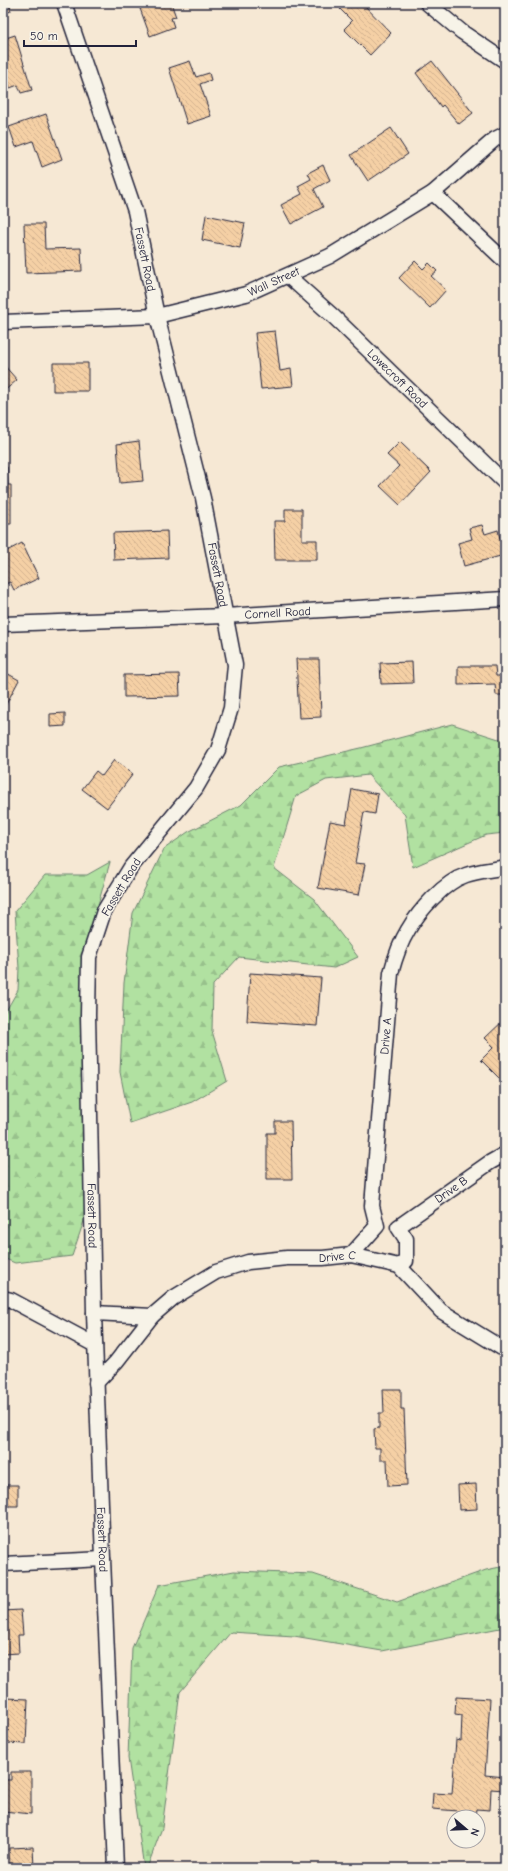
<svg xmlns="http://www.w3.org/2000/svg" width="508" height="1871" font-family="'Comic Neue',sans-serif">
<style>
.forest{fill:url(#forest-firs);stroke:#6a826e}
.building{fill:url(#building-back-hatch);stroke:#22223b}
.lines{fill:none;stroke-linecap:round;stroke-linejoin:round}
.minor-casing{stroke:#22223b;stroke-width:17}
.minor{stroke:#f7f3e8;stroke-width:14}
.labels{text-anchor:middle;dominant-baseline:central;stroke-width:3;stroke-linejoin:round;paint-order:stroke}
.street-label{font-size:12px;fill:#22223b;stroke:#f7f3e8}
</style>
<defs>
<pattern id="forest-firs" width="22" height="20" patternUnits="userSpaceOnUse"><rect width="22" height="20" fill="#b1e1a1"/><path d="M5 1l3.5 6h-7zM16 11l3.5 6h-7z" fill="#98c18c"/></pattern>
<pattern id="building-back-hatch" width="6" height="6" patternUnits="userSpaceOnUse"><rect width="6" height="6" fill="#f5d0a5"/><path d="M-1 5l2 2M0 0l6 6M5-1l2 2" fill="none" stroke="#d2b28f"/></pattern>
</defs>
<rect width="100%" height="100%" fill="#f6e8d4"/>
<filter id="ink" filterUnits="userSpaceOnUse"><feTurbulence type="fractalNoise" baseFrequency=".025" numOctaves="2"/><feDisplacementMap in="SourceGraphic" scale="8" xChannelSelector="R" yChannelSelector="G"/><feConvolveMatrix kernelMatrix="1 2 1 2 8 2 1 2 1" color-interpolation-filters="sRGB"/></filter>
<g filter="url(#ink)">
<path class="forest" d="M 452,724 L 505,741 L 505,833 L 486,835 L 413,867 L 405,815 L 368,775 L 326,780 L 296,796 L 274,868 L 314,899 L 358,957 L 334,968 L 239,957 L 213,985 L 212,1031 L 227,1081 L 192,1102 L 130,1123 L 120,1072 L 124,983 L 133,913 L 164,849 L 188,832 L 241,805 L 279,767 L 361,748 Z
M 110,862 L 83,958 L 87,1212 L 72,1256 L 15,1263 L 3,1258 L 3,1016 L 18,990 L 19,968 L 15,911 L 45,875 L 87,875 Z
M 505,1566 L 505,1627 L 382,1651 L 294,1636 L 231,1632 L 180,1692 L 162,1828 L 147,1868 L 144,1868 L 128,1758 L 132,1648 L 159,1585 L 234,1571 L 313,1574 L 397,1602 L 486,1570 Z"/>
<path class="building" d="M 3,3 L 9,3 L 11,11 L 3,14 Z
M 138,3 L 171,3 L 176,17 L 171,18 L 174,27 L 150,36 Z
M 346,3 L 362,3 L 391,33 L 370,55 L 344,29 L 352,21 L 340,9 Z
M 15,35 L 32,90 L 21,93 L 18,85 L 10,88 L 3,65 L 3,39 Z
M 190,61 L 196,77 L 209,73 L 211,80 L 200,84 L 211,116 L 187,124 L 169,68 Z
M 432,61 L 473,113 L 459,124 L 443,105 L 441,107 L 416,73 Z
M 46,114 L 62,159 L 42,167 L 33,141 L 16,147 L 9,127 Z
M 391,128 L 408,154 L 368,181 L 351,155 Z
M 323,165 L 330,180 L 314,189 L 323,207 L 291,224 L 281,205 L 302,194 L 298,186 L 311,179 L 308,173 Z
M 206,215 L 245,223 L 240,248 L 202,240 Z
M 24,224 L 44,224 L 45,249 L 81,248 L 82,271 L 26,273 Z
M 415,261 L 423,269 L 429,263 L 437,271 L 431,276 L 446,290 L 430,308 L 399,278 Z
M 275,331 L 280,371 L 291,369 L 293,386 L 261,389 L 255,333 Z
M 53,363 L 88,363 L 88,391 L 53,391 Z
M 3,364 L 17,380 L 3,392 Z
M 139,441 L 143,481 L 120,483 L 117,444 Z
M 400,442 L 431,472 L 400,505 L 380,486 L 399,466 L 387,455 Z
M 3,467 L 7,467 L 8,485 L 11,485 L 11,524 L 3,524 Z
M 285,509 L 302,509 L 302,540 L 317,540 L 317,560 L 275,560 L 274,521 L 285,521 Z
M 482,525 L 485,534 L 498,530 L 504,555 L 464,566 L 458,543 L 472,539 L 469,528 Z
M 167,531 L 168,558 L 114,560 L 113,533 Z
M 22,543 L 39,578 L 14,590 L 10,582 L 3,585 L 3,564 L 6,563 L 3,553 Z
M 296,659 L 319,659 L 321,717 L 299,718 Z
M 412,662 L 413,683 L 381,684 L 380,663 Z
M 458,666 L 495,666 L 496,676 L 505,676 L 505,695 L 496,695 L 495,684 L 458,685 Z
M 3,671 L 19,680 L 3,710 Z
M 179,674 L 180,696 L 124,697 L 124,675 Z
M 65,713 L 65,726 L 50,727 L 50,714 Z
M 114,760 L 133,774 L 107,808 L 82,789 L 96,771 L 102,776 Z
M 352,789 L 378,794 L 375,814 L 364,812 L 355,863 L 365,864 L 359,895 L 318,888 L 330,821 L 346,824 Z
M 250,973 L 321,978 L 317,1026 L 247,1021 Z
M 505,1019 L 505,1084 L 481,1060 L 494,1047 L 485,1038 Z
M 275,1121 L 291,1121 L 292,1179 L 267,1179 L 267,1133 L 275,1133 Z
M 383,1389 L 401,1389 L 401,1409 L 404,1409 L 407,1485 L 388,1486 L 387,1460 L 380,1460 L 380,1448 L 375,1448 L 374,1429 L 379,1428 L 379,1413 L 384,1413 Z
M 476,1484 L 477,1509 L 459,1510 L 458,1485 Z
M 3,1485 L 18,1485 L 18,1506 L 3,1506 Z
M 21,1610 L 23,1635 L 18,1635 L 19,1653 L 3,1654 L 3,1611 Z
M 456,1697 L 490,1699 L 485,1775 L 505,1777 L 504,1790 L 491,1789 L 490,1810 L 476,1809 L 475,1817 L 458,1817 L 458,1811 L 432,1809 L 433,1793 L 452,1794 L 456,1740 L 461,1741 L 462,1715 L 455,1714 Z
M 6,1698 L 28,1699 L 26,1744 L 6,1743 L 7,1734 L 3,1734 L 3,1720 L 6,1720 Z
M 11,1772 L 31,1772 L 31,1814 L 4,1811 L 4,1780 L 11,1780 Z
M 33,1847 L 34,1868 L 10,1868 L 9,1848 Z"/>
<g class="lines">
<g class="minor-casing">
<g id="minor">
<path id="s1" d="M 64,3 L 135,211 L 157,316 L 203,498 L 235,665 L 231,708 L 218,750 L 196,788 L 131,867 L 104,911 L 89,957 L 88,1015 L 94,1313 L 103,1559 L 116,1868"/>
<path d="M 427,3 L 462,32 L 505,61"/>
<path d="M 433,193 L 505,261"/>
<path id="s2" d="M 288,276 L 334,317 L 505,483"/>
<path id="s3" d="M 3,322 L 157,316 L 246,294 L 330,256 L 433,193 L 495,139 L 505,134"/>
<path id="s4" d="M 3,624 L 225,616 L 505,599"/>
<path id="s5" d="M 351,1255 L 377,1226 L 372,1206 L 391,973 C 395,958 400,943 408,930 C 419,911 444,882 466,875 C 478,871 492,870 505,867"/>
<path id="s6" d="M 399,1266 L 406,1261 L 406,1239 L 398,1227 L 489,1163 L 505,1154"/>
<path d="M 3,1298 L 11,1300 L 95,1345"/>
<path id="s7" d="M 94,1313 L 152,1316 L 173,1298 L 216,1272 L 248,1262 L 287,1258 L 323,1258 L 351,1255 L 399,1266 L 441,1311 L 505,1350"/>
<path d="M 96,1383 L 116,1362 L 152,1316"/>
<path d="M 3,1564 L 103,1559"/>
</g>
</g>
<use href="#minor" class="minor"/>
</g>
</g>
<g class="labels">
<g class="street-label">
<text stroke="none"><textPath href="#s1" startOffset="269">Fassett Road</textPath></text>
<text stroke="none"><textPath href="#s3" startOffset="276">Wall Street</textPath></text>
<text stroke="none"><textPath href="#s2" startOffset="150">Lowecroft Road</textPath></text>
<text stroke="none"><textPath href="#s1" startOffset="593">Fassett Road</textPath></text>
<text stroke="none"><textPath href="#s4" startOffset="275">Cornell Road</textPath></text>
<text transform="translate(121 887) rotate(-59)">Fassett Road</text>
<text stroke="none"><textPath href="#s5" startOffset="230">Drive A</textPath></text>
<text stroke="none"><textPath href="#s6" startOffset="110">Drive B</textPath></text>
<text stroke="none"><textPath href="#s1" startOffset="1277">Fassett Road</textPath></text>
<text stroke="none"><textPath href="#s7" startOffset="259">Drive C</textPath></text>
<text stroke="none"><textPath href="#s1" startOffset="1601">Fassett Road</textPath></text>
</g>
</g>
<rect width="508" height="1871" fill="none" stroke="#f7f3e8" stroke-width="16"/>
<rect x="8" y="8" width="492" height="1855" fill="none" stroke="#22223b" stroke-width="1.5" filter="url(#ink)"/>
<g transform="translate(466 1829) rotate(109)"><circle r="19" fill="#f7f3e8" stroke="#a29fa3"/>
<path d="M0-3L7 15L0 10L-7 15Z" fill="#22223b"/>
<text y="-6" font-size="11" font-weight="bold" text-anchor="middle" fill="#22223b">N</text>
</g>
<path d="M24 40v6h112v-6" fill="none" stroke="#22223b" stroke-width="2"/>
<text x="30" y="40" font-size="12" fill="#22223b" stroke="#f7f3e8" stroke-width="3" paint-order="stroke">50 m</text>
</svg>
